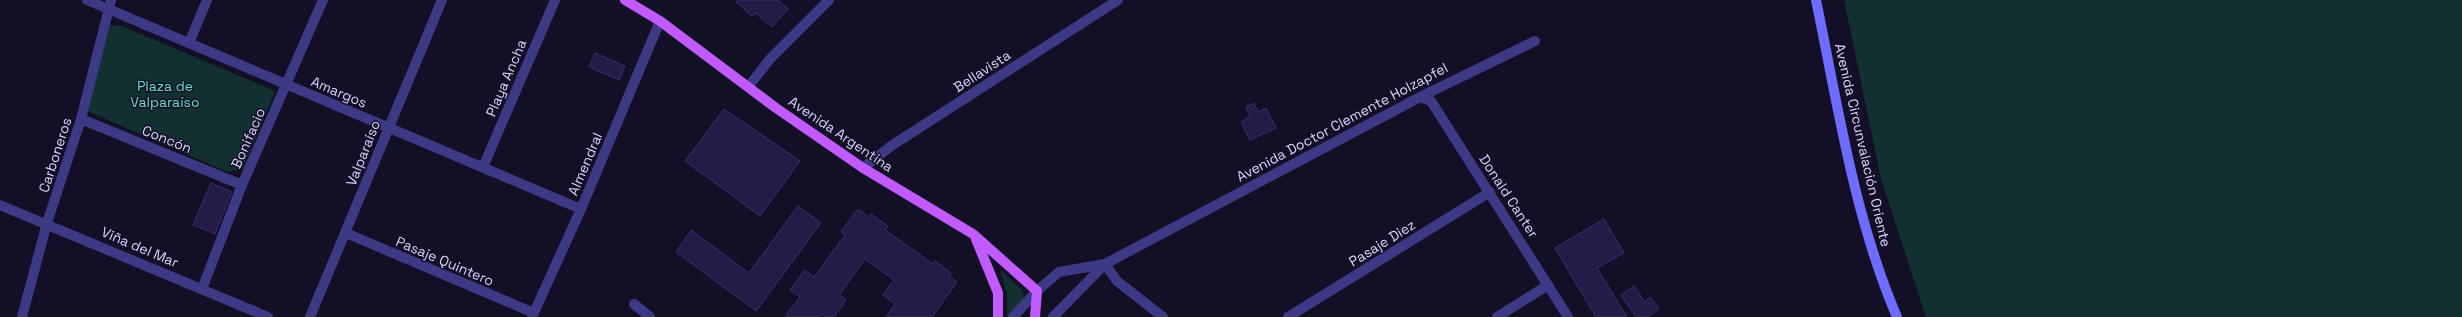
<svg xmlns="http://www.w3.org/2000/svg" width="2462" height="317" font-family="'Space Grotesk',sans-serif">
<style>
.green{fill:#12302f}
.building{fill:#241b47;stroke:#3b2d73}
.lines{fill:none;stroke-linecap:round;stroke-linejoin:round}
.minor{stroke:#3d3a85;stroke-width:10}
.tertiary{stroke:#3d3a85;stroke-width:10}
.secondary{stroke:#6f6bff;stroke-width:10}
.primary{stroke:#c25bff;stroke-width:10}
.labels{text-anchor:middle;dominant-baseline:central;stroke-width:3;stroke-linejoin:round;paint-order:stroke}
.street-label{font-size:14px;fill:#d9d4ff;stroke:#130f26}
.park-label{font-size:14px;fill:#5fe0c0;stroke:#130f26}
</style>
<rect width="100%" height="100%" fill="#130f26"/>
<path class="green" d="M 1844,0 L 2462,0 L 2462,317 L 1926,317 L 1881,179 Z
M 110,25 L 122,26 L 275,91 L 243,169 L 227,172 L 87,111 Z
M 1000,269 L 1022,290 L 1025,299 L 1010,317 L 1007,317 L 1007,294 Z"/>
<path class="building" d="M 738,0 L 778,0 L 788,9 L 772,27 L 755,13 L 752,16 L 736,2 Z
M 595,53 L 625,66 L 619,80 L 589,67 Z
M 1254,103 L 1258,112 L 1266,108 L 1276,128 L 1250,140 L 1241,122 L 1250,117 L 1246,107 Z
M 724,109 L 800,161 L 760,216 L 685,161 Z
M 211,183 L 232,192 L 215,234 L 193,225 Z
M 798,206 L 821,223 L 756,311 L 676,252 L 691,230 L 749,273 Z
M 858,209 L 869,217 L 871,214 L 888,226 L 885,230 L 933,264 L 935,261 L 951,273 L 949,276 L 957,282 L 932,317 L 886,317 L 895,304 L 883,295 L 894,280 L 865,259 L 839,295 L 846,300 L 834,317 L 826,317 L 821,314 L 819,317 L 785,317 L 800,297 L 790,290 L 805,270 L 814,277 L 845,235 L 841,232 Z
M 1604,219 L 1624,253 L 1597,268 L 1627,317 L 1596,317 L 1555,248 Z
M 1634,286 L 1645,302 L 1650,297 L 1659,309 L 1648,317 L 1636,317 L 1621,295 Z"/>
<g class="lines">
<path class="minor" d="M 87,0 L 581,209
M 189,43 L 207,0
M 749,86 L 770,59 L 829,0
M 1420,97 L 1535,41
M 81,119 L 242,185
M 483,167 L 555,0
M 863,168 L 891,146 L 1118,0
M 0,205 L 268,317
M 346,233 L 534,313
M 1105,264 L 1117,281 L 1163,317
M 202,289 L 242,185 L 323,0
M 634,304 L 650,317
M 22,317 L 47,223 L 81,119 L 111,0
M 310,317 L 442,0
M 532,317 L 581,209 L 660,21
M 1288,317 L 1490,192
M 1497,317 L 1548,285"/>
<path class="tertiary" d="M 1013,317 L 1037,291 L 1059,272 L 1105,264 L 1420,97 L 1431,101 L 1568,317
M 1053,317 L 1105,264"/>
<path class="secondary" d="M 1816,0 C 1838,106 1854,217 1897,317"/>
<path class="primary" d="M 625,0 L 660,21 L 776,108 L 863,168 L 973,234 L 1037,291 L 1035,317
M 976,239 L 998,293 L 998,317"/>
</g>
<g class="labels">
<g class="street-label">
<text transform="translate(982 71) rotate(-33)">Bellavista</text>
<text transform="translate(506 78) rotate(-67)">Playa Ancha</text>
<text transform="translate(339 92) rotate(23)">Amargos</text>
<text transform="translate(1342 122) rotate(-28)">Avenida Doctor Clemente Holzapfel</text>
<text transform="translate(841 134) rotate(34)">Avenida Argentina</text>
<text transform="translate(248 138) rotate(-66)">Bonifacio</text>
<text transform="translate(167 139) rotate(22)">Concón</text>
<text transform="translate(1863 145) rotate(77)">Avenida Circunvalación Oriente</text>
<text transform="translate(363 153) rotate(-68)">Valparaíso</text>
<text transform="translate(55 155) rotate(-72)">Carboneros</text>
<text transform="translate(585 164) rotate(-67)">Almendral</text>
<text transform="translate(1509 196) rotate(57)">Donald Canter</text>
<text transform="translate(1382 243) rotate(-32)">Pasaje Diez</text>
<text transform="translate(140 247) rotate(23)">Viña del Mar</text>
<text transform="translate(445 261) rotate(23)">Pasaje Quintero</text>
</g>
<g class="park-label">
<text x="165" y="86">Plaza de<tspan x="165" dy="16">Valparaíso</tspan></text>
</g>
</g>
</svg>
